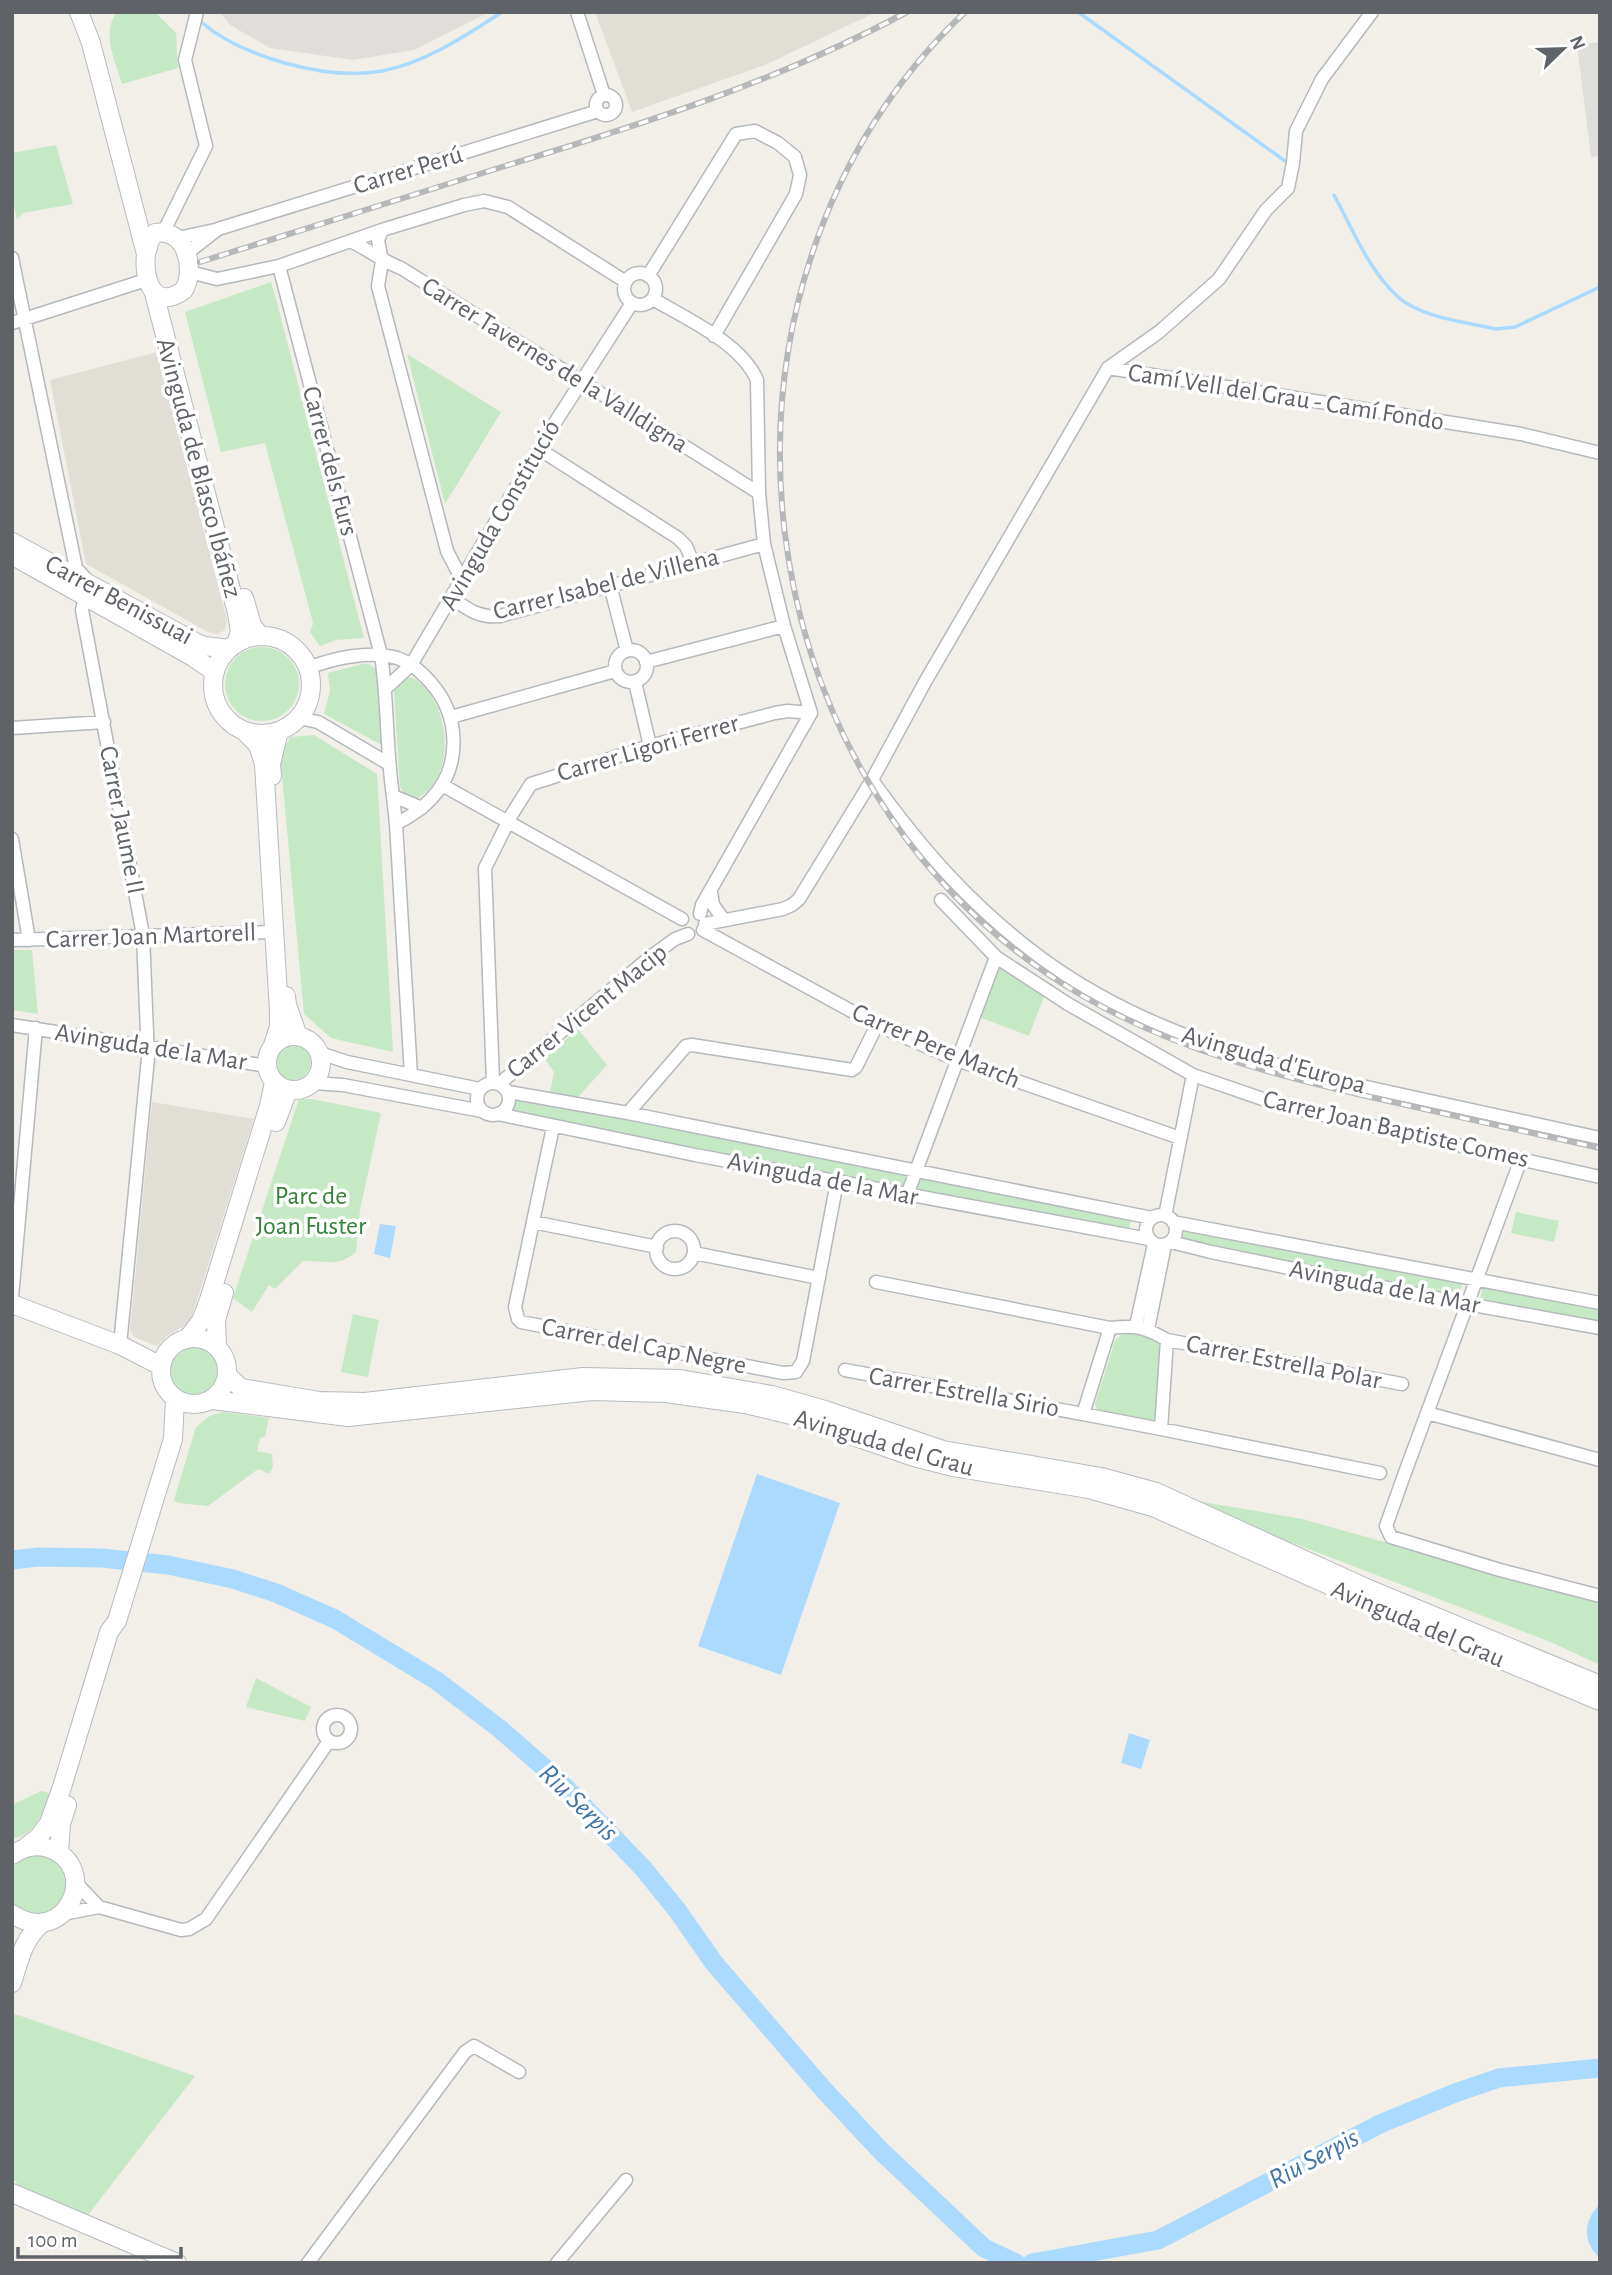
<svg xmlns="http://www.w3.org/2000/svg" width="1612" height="2275" font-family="'Alegreya Sans',sans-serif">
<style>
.industrial{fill:#e0deda}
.education{fill:#e1ded6}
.green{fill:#c5e8c5}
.water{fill:#aadaff}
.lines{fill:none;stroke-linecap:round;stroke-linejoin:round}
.stream{stroke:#aadaff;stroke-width:3.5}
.river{stroke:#aadaff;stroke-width:19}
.street-casing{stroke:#b5b8bc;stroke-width:15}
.secondary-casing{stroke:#b6babf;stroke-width:20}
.street{stroke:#fff;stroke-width:12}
.secondary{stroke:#fff;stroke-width:18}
.rail-casing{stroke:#b6b7b8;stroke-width:6}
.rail{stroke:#fff;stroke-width:3.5;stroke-dasharray:10;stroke-linecap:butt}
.labels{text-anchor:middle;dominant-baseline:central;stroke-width:7;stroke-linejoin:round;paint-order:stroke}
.street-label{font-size:26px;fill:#5f6368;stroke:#fff}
.park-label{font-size:26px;fill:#348238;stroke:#fff}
.water-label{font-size:28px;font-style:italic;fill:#4174aa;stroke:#fff}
</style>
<rect width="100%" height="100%" fill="#f1efe8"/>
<path class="industrial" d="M 220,12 L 489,12 L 414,50 L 353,60 L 270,48 L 230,25 Z
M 1600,42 L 1600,156 L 1591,157 L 1577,45 Z"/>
<path class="education" d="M 595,12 L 876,12 L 765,65 L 632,112 Z
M 157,352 L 227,620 L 225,630 L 217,634 L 208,632 L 86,564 L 50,380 Z
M 152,1102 L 254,1119 L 192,1316 L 189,1323 L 167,1336 L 157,1346 L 134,1337 L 130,1330 Z"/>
<path class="green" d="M 117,12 L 155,12 L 176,33 L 178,68 L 122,84 C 115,60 101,33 117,12 Z
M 56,145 L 73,204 L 23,213 L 17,219 L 12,195 L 12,153 Z
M 271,282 L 277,303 L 364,638 L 336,640 L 320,646 L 310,632 L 313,624 L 312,619 L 265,443 L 221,452 L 185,312 Z
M 407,354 L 501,412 L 445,504 Z
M225 684a37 37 0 1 1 74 0a37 37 0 1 1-74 0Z
M 362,664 L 369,664 L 376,669 L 382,745 L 324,714 L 330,691 L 328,673 Z
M 405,677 C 414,677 418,681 424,687 C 451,714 455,780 416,799 L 404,794 L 400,786 L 394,691 L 395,686 Z
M 314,735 L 377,774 L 393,1052 L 331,1038 L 304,1014 L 280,754 L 291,737 Z
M 12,950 L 32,950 L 38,1014 L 12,1010 Z
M 1001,966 L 1045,994 L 1029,1036 L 979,1017 Z
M 578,1029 L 607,1065 L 578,1097 L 550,1092 L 554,1072 L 544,1058 Z
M275 1062a18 18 0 1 1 36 0a18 18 0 1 1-36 0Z
M 299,1099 L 312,1099 L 381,1113 L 360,1210 L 356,1252 C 336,1268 327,1260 303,1261 L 275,1289 L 269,1285 L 252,1312 L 233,1298 Z
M 515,1099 L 903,1172 L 905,1177 L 904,1184 L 900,1187 L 516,1113 L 513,1107 Z
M 919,1176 L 1131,1217 L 1129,1231 L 912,1189 Z
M 1516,1212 L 1559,1221 L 1554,1242 L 1511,1233 Z
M 1188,1229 L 1463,1282 L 1459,1295 L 1182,1241 L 1184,1230 Z
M 1483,1286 L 1600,1308 L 1600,1321 L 1480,1299 Z
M 353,1314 L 379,1320 L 368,1377 L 341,1372 Z
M 1125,1331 L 1143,1332 L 1159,1339 L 1161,1365 L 1157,1420 L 1153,1424 L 1100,1415 L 1095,1404 L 1115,1341 Z
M170 1370a24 24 0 1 1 48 0a24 24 0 1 1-48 0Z
M 224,1412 L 269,1418 L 265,1437 L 260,1438 L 257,1451 L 272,1454 L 273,1467 L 269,1474 L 258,1469 L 208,1506 L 178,1503 L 174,1500 L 196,1427 L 211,1415 Z
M 1191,1500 L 1302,1519 L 1600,1602 L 1600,1665 L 1553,1643 L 1272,1535 Z
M 256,1678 L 311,1707 L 305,1721 L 246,1707 Z
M 41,1791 L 49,1793 C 42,1816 37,1833 12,1839 L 12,1805 Z
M 41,1854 C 47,1857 55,1860 60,1865 C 86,1891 44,1935 12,1902 L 12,1868 L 22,1859 Z
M 15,2014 L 195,2076 L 88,2215 L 19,2186 L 12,2177 L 12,2023 Z"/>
<path class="water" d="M 380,1224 L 396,1226 L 390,1258 L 374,1254 Z
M 757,1474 L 840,1503 L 781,1675 L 698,1646 Z
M 1129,1733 L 1150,1740 L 1141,1769 L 1121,1763 Z
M 1600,2204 L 1600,2258 C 1582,2242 1583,2221 1600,2204 Z"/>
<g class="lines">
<path class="stream" d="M 1078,12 L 1285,161
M 200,21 C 241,57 327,81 382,71 C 425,63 465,36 502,12
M 1334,195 C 1352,228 1369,271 1398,297 C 1422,318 1466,322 1496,329 L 1515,327 L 1600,287"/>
<path class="river" d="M 12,1560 L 38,1557 L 102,1558 L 168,1565 L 233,1579 L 276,1593 L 335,1619 L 437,1681 L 500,1729 L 556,1778 L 642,1867 L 677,1910 L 714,1963 L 823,2089 L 881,2151 L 984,2248 L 1016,2263
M 1032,2263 L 1158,2240 L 1380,2124 L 1455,2093 L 1499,2078 L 1600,2068"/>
<g class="street-casing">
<path id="street" d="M 577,12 L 604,95
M596 105a10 10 0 1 1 20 0a10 10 0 1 1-20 0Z
M 382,230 L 378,240 L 382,261 L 378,286 L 447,551 L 462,580
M 164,231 L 206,146 L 185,60 L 197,12
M 178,238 L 215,230
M 350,241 C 368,249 382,261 401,268 L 759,493
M 186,254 L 218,229 L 598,111
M 12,258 L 76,568 L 87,580
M 279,266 L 381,655 C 388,702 386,749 393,796 L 422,808
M 190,272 L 217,279 L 279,266 L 382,230 L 464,205 L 484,201 L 508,207 L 626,282
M624 289a16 16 0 1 1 32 0a16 16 0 1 1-32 0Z
M 648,276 L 736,134 L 755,131 L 778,143 L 795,157 L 800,175 L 796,194 L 714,336
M 653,299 C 687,319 741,343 757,380 L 759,493 L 764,544 L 784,626 L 811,713
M 12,323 L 146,280
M 1108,368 L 1521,434 L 1600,453
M 539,449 L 678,538 L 686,546 L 693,563
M 610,585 L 627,651
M 85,597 L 82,610 L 143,935 L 148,1058 L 120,1345
M 452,598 C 469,610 479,618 500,616 L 764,544
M615 666a16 16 0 1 1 32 0a16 16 0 1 1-32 0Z
M 646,662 L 784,626
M 308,668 C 334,658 370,650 397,658 C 412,663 421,672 431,683 C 460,716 462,767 431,799 C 421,810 409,817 396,824 L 411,1075
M 635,682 L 650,746
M 386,688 L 411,665 L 547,435 L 632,303
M 451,717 L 615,671
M 299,718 L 318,722 L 389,764
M 12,728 L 104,722
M 872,780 C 922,850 974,909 1044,960 C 1150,1037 1276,1068 1403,1095 C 1468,1109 1534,1124 1600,1138
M 442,785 L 682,919
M 393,796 L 396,824
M 12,839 L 29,940
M 711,892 L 713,905 L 724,920
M 941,900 L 996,957 L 1068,1004 L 1193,1075 L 1283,1106 L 1600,1177
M 700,914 L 702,905 L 811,713
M 705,924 L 783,909 L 792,905 L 799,899 L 872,780 L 925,682 L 1108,368 L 1159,332 L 1219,279 L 1266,210 L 1288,188 L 1293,163 L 1296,131 L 1322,79 L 1372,12
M 703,930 L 877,1025 L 957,1060 L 1180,1138
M 12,940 L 273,932
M 12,1025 L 267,1066
M 320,1053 L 347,1062 L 480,1089
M 493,1082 L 485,868 L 512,814 L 531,784 L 650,746 L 775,713 L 788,711 L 811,713
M477 1099a16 16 0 1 1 32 0a16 16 0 1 1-32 0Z
M 313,1083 L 343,1085 L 482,1111
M 499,1084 L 649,958 L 675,939 L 688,934
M 508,1092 L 628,1113 L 1152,1218
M 628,1113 L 686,1046 L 692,1045 L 852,1070 L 856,1067 L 877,1025
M 498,1114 L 695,1155 L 1149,1239
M 553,1127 L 515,1307 L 518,1319 L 521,1322 L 783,1373 L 796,1372 L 803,1361 L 837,1182
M 1521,1159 L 1403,1478 L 1386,1526 L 1391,1537 L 1500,1570 L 1600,1596
M 907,1195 L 996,957
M1146 1230a15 15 0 1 1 30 0a15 15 0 1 1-30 0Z
M 1165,1216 L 1193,1075
M 533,1222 L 657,1247
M 1173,1222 L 1600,1303
M656 1250a19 19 0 1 1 38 0a19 19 0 1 1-38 0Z
M 1171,1242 L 1211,1252 L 1446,1300 L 1600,1328
M 694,1253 L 819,1278
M 876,1282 L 1110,1328
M 12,1297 L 36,1028
M 1136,1326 L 1154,1244
M 1148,1329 L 1165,1245
M 1167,1340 L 1161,1429 L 1083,1414 L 1110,1328 C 1135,1325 1145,1327 1167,1340 L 1402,1384
M 845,1370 L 1083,1414
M 1427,1413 L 1600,1460
M 1161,1429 L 1380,1473
M323 1729a14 14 0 1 1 28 0a14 14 0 1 1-28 0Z
M 76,1883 L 99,1907
M 63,1914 L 99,1907 L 181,1930 L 189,1929 L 206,1919 L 329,1741
M 308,2263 L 465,2052 L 474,2046 L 519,2072
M 557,2263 L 626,2180"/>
</g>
<g class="secondary-casing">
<path id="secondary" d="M 79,12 L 91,43 L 146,254 C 143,280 154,312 184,290 C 196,268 186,228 155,233 L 150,240 L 146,254
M 154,293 L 237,613 L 240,632 L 236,644
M 12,542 L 195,642 L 205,646 L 229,649
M 15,557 L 193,657 L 215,672
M 244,598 L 252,625 L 260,636
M213 685a49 49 0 1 1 98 0a49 49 0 1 1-98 0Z
M 244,731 L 258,745 L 264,764 L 279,1011 L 279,1027 L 273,1045
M 272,776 L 271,764 L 279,731
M 286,996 L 287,1005 L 298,1036
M267 1063a27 27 0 1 1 54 0a27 27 0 1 1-54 0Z
M 276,1122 L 288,1090
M 12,1304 L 120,1345 L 161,1366
M161 1371a33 33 0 1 1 66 0a33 33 0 1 1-66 0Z
M 187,1339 L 201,1321 L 209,1300 L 269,1106 L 274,1082
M 217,1347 L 216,1320 L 224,1293
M 227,1375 L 241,1388 L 319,1401 L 365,1402 L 583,1377 L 680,1379 L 772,1395 L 825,1410 L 943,1450 L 1101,1477 L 1156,1492 L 1364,1587 L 1600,1685
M 213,1400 L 348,1417 L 592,1391 L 666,1393 L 745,1404 L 795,1416 L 914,1457 L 953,1467 L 1089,1489 L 1153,1507 L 1437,1633 L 1600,1701
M 26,1847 L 39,1837 L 49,1823 L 62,1787 L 109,1632 L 117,1621 L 173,1439 L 175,1399
M 59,1853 L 61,1824 L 67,1805
M 12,1855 C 23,1847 35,1844 48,1848 C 103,1866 66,1950 12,1914
M 12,1983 C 19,1961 23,1939 42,1923
M 12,2193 L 177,2263"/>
</g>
<use href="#street" class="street"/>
<use href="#secondary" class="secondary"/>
<g class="rail-casing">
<path id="rail" d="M 965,12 C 674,289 736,795 1083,996 C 1179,1052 1285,1078 1393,1102 C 1462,1118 1531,1133 1600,1148
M 200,262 C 302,230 403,198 505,166 C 643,124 779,81 907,12"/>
</g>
<use href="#rail" class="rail"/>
</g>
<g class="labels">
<g class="street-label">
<text transform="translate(408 170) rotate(-17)">Carrer Perú</text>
<text transform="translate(555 365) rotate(32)">Carrer Tavernes de la Valldigna</text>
<text transform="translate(1286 397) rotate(9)">Camí Vell del Grau - Camí Fondo</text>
<text transform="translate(330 461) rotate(75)">Carrer dels Furs</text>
<text transform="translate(199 468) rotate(75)">Avinguda de Blasco Ibáñez</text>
<text transform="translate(500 515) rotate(-60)">Avinguda Constitució</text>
<text transform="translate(606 584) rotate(-14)">Carrer Isabel de Villena</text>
<text transform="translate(119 600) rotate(28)">Carrer Benissuai</text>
<text transform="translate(648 748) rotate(-16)">Carrer Ligori Ferrer</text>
<text transform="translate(122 820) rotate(79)">Carrer Jaume II</text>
<text transform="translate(151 936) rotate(-2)">Carrer Joan Martorell</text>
<text transform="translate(587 1011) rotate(-39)">Carrer Vicent Macip</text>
<text transform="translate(936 1046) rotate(23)">Carrer Pere March</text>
<text transform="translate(151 1047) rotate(9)">Avinguda de la Mar</text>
<text transform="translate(1274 1060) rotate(16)">Avinguda d'Europa</text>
<text transform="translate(1396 1129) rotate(13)">Carrer Joan Baptiste Comes</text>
<text transform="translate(823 1179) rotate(11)">Avinguda de la Mar</text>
<text transform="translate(1385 1287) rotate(11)">Avinguda de la Mar</text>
<text transform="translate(644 1346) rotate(11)">Carrer del Cap Negre</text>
<text transform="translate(1284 1362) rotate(11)">Carrer Estrella Polar</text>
<text transform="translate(964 1392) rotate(10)">Carrer Estrella Sirio</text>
<text transform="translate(884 1443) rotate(16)">Avinguda del Grau</text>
<text transform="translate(1418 1624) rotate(23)">Avinguda del Grau</text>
</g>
<g class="park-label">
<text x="311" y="1196">Parc de<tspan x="311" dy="30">Joan Fuster</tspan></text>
</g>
<g class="water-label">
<text transform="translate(578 1803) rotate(44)">Riu Serpis</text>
<text transform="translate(1314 2159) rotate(-28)">Riu Serpis</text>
</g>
</g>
<rect width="1612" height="2275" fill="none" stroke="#5f6368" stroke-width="28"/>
<g transform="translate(1563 49) rotate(67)" stroke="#ffffff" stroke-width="5" paint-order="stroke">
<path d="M0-5L12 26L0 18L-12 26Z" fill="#5f6368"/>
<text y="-10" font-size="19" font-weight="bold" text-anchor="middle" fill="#5f6368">N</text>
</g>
<path d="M18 2247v10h163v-10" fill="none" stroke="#5f6368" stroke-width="3.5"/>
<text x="28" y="2247" font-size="21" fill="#5f6368" stroke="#ffffff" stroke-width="5" paint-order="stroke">100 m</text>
</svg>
